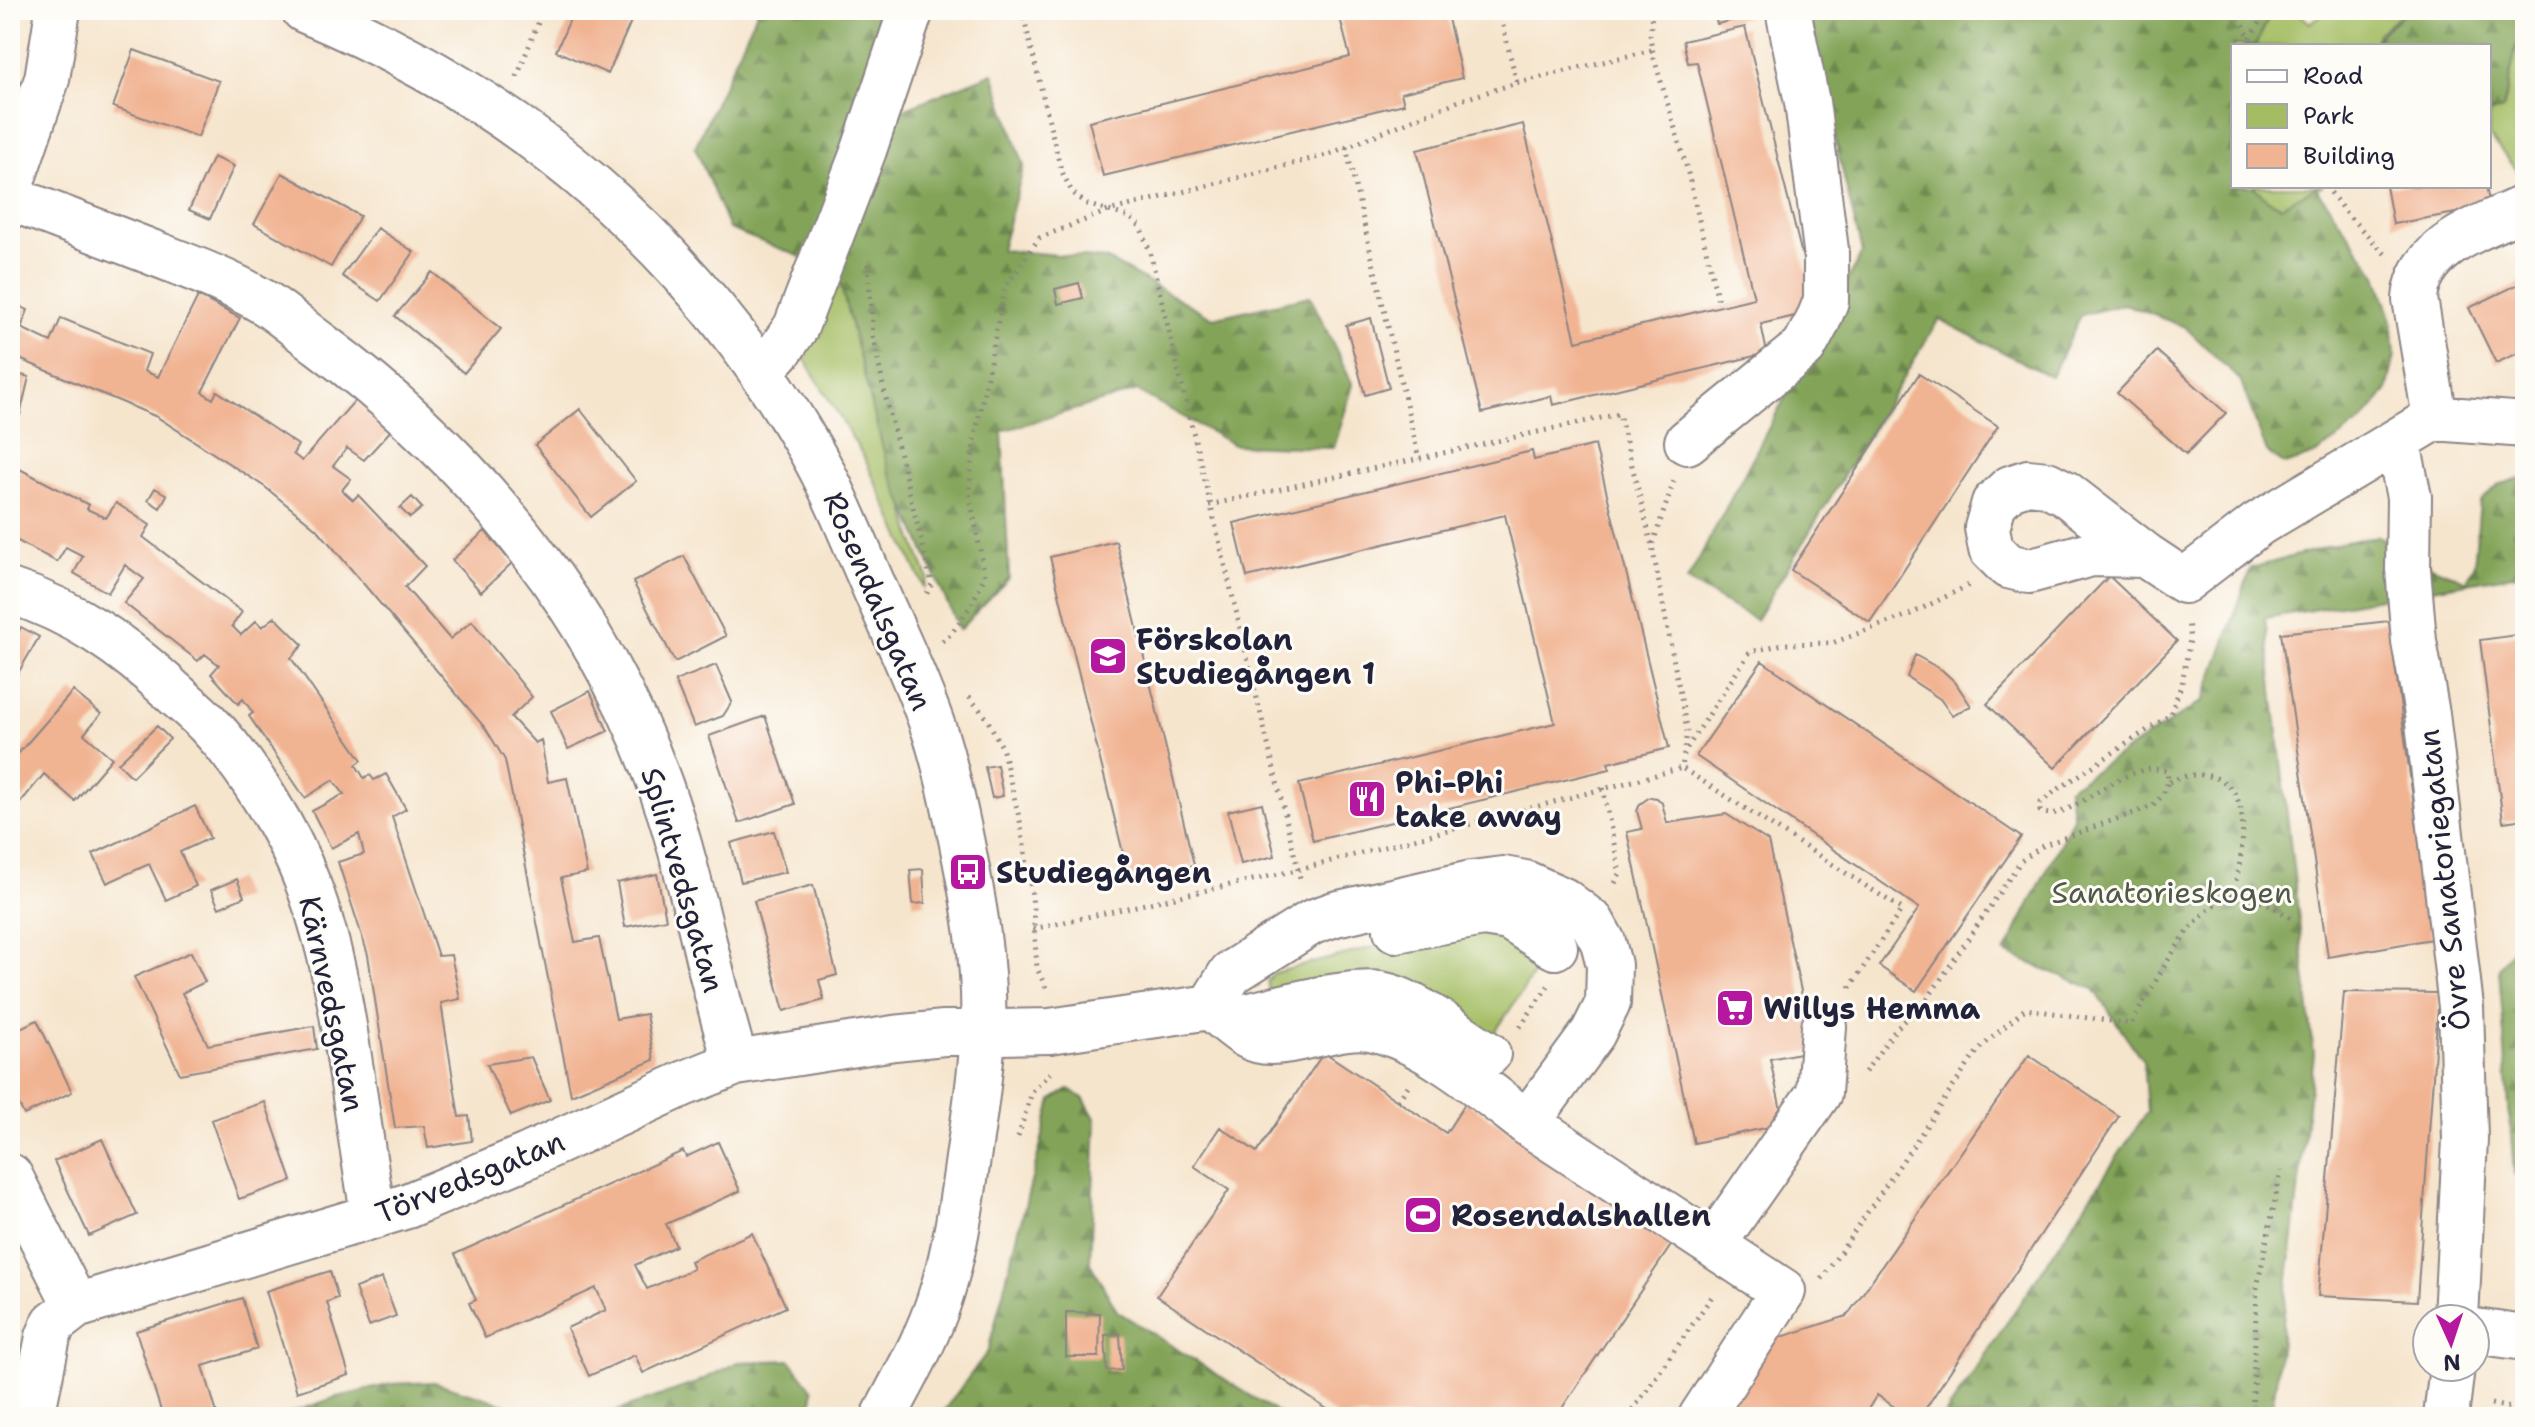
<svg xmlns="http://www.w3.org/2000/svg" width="2535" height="1427" font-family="'Shantell Sans',sans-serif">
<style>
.green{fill:#a4bd63;stroke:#63704f;stroke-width:2}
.forest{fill:url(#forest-firs);stroke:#52634a;stroke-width:2}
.building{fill:#f1b493}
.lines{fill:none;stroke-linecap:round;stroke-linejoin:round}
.minor-casing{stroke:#8c8484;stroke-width:48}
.path{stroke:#8c8484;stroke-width:5;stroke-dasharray:2 6;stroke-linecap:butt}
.minor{stroke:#fff;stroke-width:44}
.labels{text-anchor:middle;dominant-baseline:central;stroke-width:6;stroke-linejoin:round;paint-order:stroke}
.street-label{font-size:30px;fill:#22223b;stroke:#fdfcf7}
.poi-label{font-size:30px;font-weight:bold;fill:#22223b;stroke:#fdfcf7;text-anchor:start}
.park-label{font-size:30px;fill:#505849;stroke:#fdfcf7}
</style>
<defs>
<pattern id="forest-firs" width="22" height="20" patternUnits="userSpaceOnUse" patternTransform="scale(2)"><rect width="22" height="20" fill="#83a459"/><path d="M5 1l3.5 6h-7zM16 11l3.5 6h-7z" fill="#6b854b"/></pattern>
</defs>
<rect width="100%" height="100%" fill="#fdfcf7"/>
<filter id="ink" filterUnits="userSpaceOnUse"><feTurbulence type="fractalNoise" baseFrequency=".0125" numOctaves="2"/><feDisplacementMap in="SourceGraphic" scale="16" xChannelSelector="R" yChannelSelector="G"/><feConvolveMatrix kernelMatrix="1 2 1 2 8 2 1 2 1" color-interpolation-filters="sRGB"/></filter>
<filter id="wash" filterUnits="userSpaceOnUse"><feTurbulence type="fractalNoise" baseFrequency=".006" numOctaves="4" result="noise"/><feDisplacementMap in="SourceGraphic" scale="32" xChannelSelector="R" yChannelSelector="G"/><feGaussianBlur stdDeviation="1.8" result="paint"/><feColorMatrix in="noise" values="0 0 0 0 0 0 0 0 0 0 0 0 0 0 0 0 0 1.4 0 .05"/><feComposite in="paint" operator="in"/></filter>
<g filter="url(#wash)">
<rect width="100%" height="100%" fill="#f6e5cd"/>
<path class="green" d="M 2281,10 L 2295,10 L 2310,23 L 2328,10 L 2405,12 L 2378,33 L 2374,46 L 2256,46 L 2269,16 Z
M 2516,48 L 2525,53 L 2525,180 L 2489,136 L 2489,114 L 2504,107 Z
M 864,170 L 892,460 L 912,536 L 928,578 L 924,587 L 865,459 L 802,355 Z
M 2253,186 L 2323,186 L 2316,187 L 2282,206 L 2268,200 Z
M 1471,928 L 1547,954 L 1489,1041 L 1269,991 L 1267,982 L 1274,973 L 1397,941 Z"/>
<path class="forest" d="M 758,10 L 890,10 L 896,112 L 993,73 L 1024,166 L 1001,250 L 1106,259 L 1213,318 L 1310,296 L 1353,385 L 1334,448 L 1234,445 L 1137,391 L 1002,431 L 1009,578 L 959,630 L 888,468 L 837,271 L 729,229 L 695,147 Z
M 1804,10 L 2281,10 L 2269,16 L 2256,46 L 2233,46 L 2233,186 L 2253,186 L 2268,200 L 2281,206 L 2316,187 L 2377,275 L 2392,321 L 2395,355 L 2387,391 L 2361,422 L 2316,454 L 2285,465 L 2267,452 L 2240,380 L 2185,327 L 2125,304 L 2081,315 L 2051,377 L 1939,319 L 1756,620 L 1687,581 L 1862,253 Z
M 2405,10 L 2525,10 L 2525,51 L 2516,47 L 2503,109 L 2489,114 L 2489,46 L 2374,46 C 2381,25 2395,27 2405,10 Z
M 2525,477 L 2525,573 L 2265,618 L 2314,1054 L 2276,1383 L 2270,1417 L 1944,1417 L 2147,1112 L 2143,1061 L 2094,989 L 2005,953 L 2073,818 L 2068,788 L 2204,700 L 2251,568 L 2345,542 L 2378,536 L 2398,552 L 2467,581 L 2474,565 L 2480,502 L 2498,485 Z
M 2525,932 L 2525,1181 L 2514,1175 L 2499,968 Z
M 1070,1089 L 1084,1099 L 1096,1120 L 1090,1263 L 1117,1311 L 1284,1417 L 939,1417 L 988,1351 L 1052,1100 Z
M 790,1360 L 813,1390 L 812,1417 L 279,1417 L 334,1398 L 391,1384 L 434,1382 L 524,1410 L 614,1412 L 696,1383 L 738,1362 Z"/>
<g id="blocks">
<path class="building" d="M 574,10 L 636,10 L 608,74 L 556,51 Z
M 1338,10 L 1446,10 L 1462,78 L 1401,93 L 1404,104 L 1103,176 L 1089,121 L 1350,57 Z
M 1713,10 L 1772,10 L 1772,11 L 1717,24 Z
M 1745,27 L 1816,311 L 1761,324 L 1767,353 L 1553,405 L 1551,396 L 1482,413 L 1417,150 L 1523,124 L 1576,341 L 1754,298 L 1697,62 L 1688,63 L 1683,41 Z
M 134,50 L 219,81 L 198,137 L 113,107 Z
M 213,157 L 234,166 L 210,219 L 189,210 Z
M 282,173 L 360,216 L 331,267 L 254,224 Z
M 2386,186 L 2486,186 L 2490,207 L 2393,224 Z
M 377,228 L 414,252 L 380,301 L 342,276 Z
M 432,272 L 501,329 L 464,373 L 395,316 Z
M 2525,281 L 2525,350 L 2496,363 L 2469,308 Z
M 1079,283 L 1083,298 L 1058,304 L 1055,289 Z
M 198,296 L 240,318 L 202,392 L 213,399 L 217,391 L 298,445 L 293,454 L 302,461 L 356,399 L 393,428 L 364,460 L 347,448 L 333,466 L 351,479 L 342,490 L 353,500 L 358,495 L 425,566 L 405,587 L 450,639 L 472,621 L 532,697 L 511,717 L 535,743 L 541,740 L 548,782 L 567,778 L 587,873 L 561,878 L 575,942 L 599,938 L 616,1019 L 646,1014 L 654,1060 L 571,1095 L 505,760 L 486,729 L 319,531 L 265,487 L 157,417 L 10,355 L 10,302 L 28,310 L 21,328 L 51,342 L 61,318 L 150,354 L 144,371 L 158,377 Z
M 1371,318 L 1389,388 L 1365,395 L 1346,325 Z
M 2157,351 L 2226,413 L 2186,454 L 2117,393 Z
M 10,372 L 29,377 L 20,415 L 10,413 Z
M 1919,374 L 1998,426 L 1870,622 L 1791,570 Z
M 580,409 L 636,481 L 591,517 L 535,445 Z
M 1595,445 L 1669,748 L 1608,763 L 1610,769 L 1313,841 L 1299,784 L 1555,723 L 1505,515 L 1247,577 L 1234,523 L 1532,451 L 1534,460 Z
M 10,464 L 89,505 L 87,509 L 106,518 L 116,503 L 150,525 L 143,537 L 242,612 L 232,626 L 241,635 L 256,621 L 262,627 L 275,617 L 303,645 L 291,658 L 362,760 L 356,765 L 364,778 L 370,775 L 374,780 L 386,774 L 406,809 L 392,817 L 438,956 L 451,955 L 460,999 L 441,1003 L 459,1117 L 469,1116 L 472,1141 L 428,1148 L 424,1126 L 395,1128 L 368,955 L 338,862 L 364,854 L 359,834 L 331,848 L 312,811 L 344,794 L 333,780 L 305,798 L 249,716 L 253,713 L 243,699 L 238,704 L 211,674 L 219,665 L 205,654 L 198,661 L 124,603 L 144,579 L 125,565 L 108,593 L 74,573 L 83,556 L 66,547 L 57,562 L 10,537 Z
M 155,488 L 167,495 L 160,508 L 148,500 Z
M 412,497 L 422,508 L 410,518 L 400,508 Z
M 485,531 L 512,563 L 481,592 L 452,560 Z
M 1116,541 L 1194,865 L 1130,881 L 1050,557 Z
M 684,556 L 726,636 L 675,662 L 633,582 Z
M 2109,576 L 2177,641 L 2055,768 L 1987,704 Z
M 2389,621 L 2432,939 L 2328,957 L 2281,633 Z
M 21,627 L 39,637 L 10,687 L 10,647 Z
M 2525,634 L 2525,819 L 2503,822 L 2480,640 Z
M 1915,655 L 1942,670 L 1955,682 L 1971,706 L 1952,715 L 1940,699 L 1907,677 Z
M 1762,661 L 2021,837 L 1916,991 L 1879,966 L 1919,908 L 1696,756 Z
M 716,665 L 732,702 L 723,716 L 694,727 L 675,681 Z
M 73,691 L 101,714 L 84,734 L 112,758 L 75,801 L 44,774 L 15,809 L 10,804 L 10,763 Z
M 590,691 L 608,731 L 568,749 L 551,711 Z
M 765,716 L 795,804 L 739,823 L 709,736 Z
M 157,726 L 170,739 L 132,777 L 118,763 Z
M 997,765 L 1003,796 L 992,798 L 985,767 Z
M 1650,797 L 1657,798 L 1662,803 L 1667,823 L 1726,814 L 1768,841 L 1814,1050 L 1770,1059 L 1784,1124 L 1694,1143 L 1627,832 L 1642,829 L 1637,811 L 1640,804 Z
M 1262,803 L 1275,856 L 1241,864 L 1228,811 Z
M 195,806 L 210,838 L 180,852 L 196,886 L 166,900 L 149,864 L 107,883 L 93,854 Z
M 774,831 L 786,872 L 741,882 L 731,843 Z
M 923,869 L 925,903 L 913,904 L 910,870 Z
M 657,874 L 666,919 L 625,927 L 617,883 Z
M 237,879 L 244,897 L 219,908 L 211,890 Z
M 813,885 L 837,975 L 819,980 L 824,1000 L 784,1011 L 754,901 Z
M 191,952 L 205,982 L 182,993 L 208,1045 L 314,1026 L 317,1049 L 180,1074 L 134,977 Z
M 2344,992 L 2439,993 L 2417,1301 L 2318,1296 Z
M 37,1020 L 72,1092 L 24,1115 L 10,1086 L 10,1033 Z
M 1324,1052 L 1446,1133 L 1466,1102 L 1674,1241 L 1556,1417 L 1339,1417 L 1157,1296 L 1229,1190 L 1194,1166 L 1220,1127 L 1257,1152 Z
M 2029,1055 L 2119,1116 L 1920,1417 L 1909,1417 L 1877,1395 L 1863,1417 L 1721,1417 L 1772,1340 L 1847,1316 Z
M 531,1057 L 550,1100 L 511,1116 L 487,1064 Z
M 265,1102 L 292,1181 L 239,1199 L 211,1120 Z
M 102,1139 L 137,1215 L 89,1236 L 54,1161 Z
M 718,1142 L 740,1191 L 666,1224 L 676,1246 L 635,1265 L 647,1289 L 693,1269 L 690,1261 L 752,1233 L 786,1307 L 643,1373 L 635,1355 L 589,1376 L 567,1328 L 606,1310 L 596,1288 L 485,1338 L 469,1303 L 476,1300 L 455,1254 L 683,1151 L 686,1157 Z
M 330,1271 L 338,1298 L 327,1302 L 349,1375 L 297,1392 L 266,1291 Z
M 382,1278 L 396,1316 L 369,1326 L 355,1288 Z
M 242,1298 L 257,1349 L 203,1366 L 218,1417 L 163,1417 L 136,1331 Z
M 1066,1312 L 1100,1313 L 1099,1357 L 1066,1357 Z
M 1120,1334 L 1122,1370 L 1107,1371 L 1105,1335 Z"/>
</g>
</g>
<g filter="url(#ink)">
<use href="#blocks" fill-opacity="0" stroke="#8c8484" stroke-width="2"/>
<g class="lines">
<g class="minor-casing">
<path id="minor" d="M 304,10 C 520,99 693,246 810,449 C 837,496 856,547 878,596 C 898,640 918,684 934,730 C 945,762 952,796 959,829 C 973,896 986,964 983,1032 C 981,1072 975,1112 969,1151 C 962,1201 955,1253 939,1301 C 926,1341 903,1380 884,1417
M 10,187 L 47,79 L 58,10
M 10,198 C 55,215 100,232 146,250 C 187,266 229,281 267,304 C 285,316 302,331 320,344 C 479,462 608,621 669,811 C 696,894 710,980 736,1063
M 761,371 L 781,349 L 796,327 L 864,150 L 911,10
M 2435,418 L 2415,299 C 2419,245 2483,227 2525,207
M 1687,442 L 1804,347 L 1817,323 L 1826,301 L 1826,250 L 1807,102 L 1788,10
M 2398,443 L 2409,497 L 2408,569 L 2414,641 L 2427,714 L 2461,1007 L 2465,1139 L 2456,1319
M 2145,555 L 2065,493 L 2047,484 L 2028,482 L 2010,488 L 1994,503 L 1987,528 L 1991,549 L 2008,566 L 2029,571 L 2091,554 L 2145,555 L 2184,581 L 2258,524 L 2435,418 L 2525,425
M 10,591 C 75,612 123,645 173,692 C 185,703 198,713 209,725 C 248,766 288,831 308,884 C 347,986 353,1109 374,1217
M 1396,930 L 1483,914 L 1509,918 L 1555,947
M 1228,1021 C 1263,1012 1346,989 1380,994 C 1415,1000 1457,1035 1488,1054
M 1527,1123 L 1783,1291 L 1701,1417
M 10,1176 L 76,1306
M 1713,1245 L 1819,1093 L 1824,1027
M 2475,1331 L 2525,1338
M 32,1417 L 48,1337 L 54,1323 L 76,1306 L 407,1206 L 527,1156 L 683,1084 L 736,1063 L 894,1038 L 944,1033 L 1050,1031 L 1210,1007 C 1222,1016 1235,1029 1249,1037 C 1278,1054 1334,1022 1370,1028 C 1422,1038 1485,1090 1527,1123 L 1593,1033 L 1608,1003 L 1609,965 L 1603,942 L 1592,922 L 1563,900 L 1525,883 L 1503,879 L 1472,883 L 1335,914 L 1312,922 L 1231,973 L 1210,1007
M 2446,1417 L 2452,1367"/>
</g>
<path class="path" d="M 1022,10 L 1061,170 L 1072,192 L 1086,204 L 1129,217 L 1140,226 L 1150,252 L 1301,882
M 1499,10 L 1517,83
M 1652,10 L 1650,38 L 1654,58 L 1687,169 L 1718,301
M 2237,10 L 2253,46
M 2250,38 L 2261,21 L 2261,10
M 517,77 L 543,10
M 1346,147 L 1419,459
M 2326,186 L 2344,211 L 2385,254
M 868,264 L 873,336 L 884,390 L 932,584 L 925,597
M 1674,481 L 1652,546 L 1687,731 L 1682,768 L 1902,909 L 1847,992
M 1209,505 L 1619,414 L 1652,545
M 942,641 L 951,634 L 970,607 L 985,576 L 969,492 L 974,441 L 1005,288 L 1039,238 L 1108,211 L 1327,155 L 1461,100 L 1517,83 L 1652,50
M 969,697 L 986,717 L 1002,747 L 1020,821 L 1032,895 L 1037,968 L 1046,988
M 1687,748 L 1750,652 L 1783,644 L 1832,643 L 1911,614 L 1969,585
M 2169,782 C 2177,779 2186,775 2193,775 C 2263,771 2242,861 2231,900
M 1603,788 L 1620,874 L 1613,887
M 1033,929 L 1297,870 L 1682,768
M 1520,1027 L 1548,986
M 1865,1072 L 1896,1029 L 1924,1004 L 2021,861 L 2044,845 L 2153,806 C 2163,795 2170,786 2167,771 C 2120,757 2069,828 2040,811 L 2040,803 L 2054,792 L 2170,715 L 2182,683 L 2190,639 L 2188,620
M 1398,1101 L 1408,1086
M 1018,1137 L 1032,1092 L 1050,1073
M 1822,1279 L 1979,1049 L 2025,1009 L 2131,1024 C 2151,991 2185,921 2218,903 C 2230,897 2249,899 2262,902 C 2273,905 2284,914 2294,921
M 2491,1404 L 2525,1411
M 1628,1417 L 1713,1295
M 2252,1417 L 2257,1288 L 2281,1171"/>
<use href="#minor" class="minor"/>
</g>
</g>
<defs>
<g id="school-square" transform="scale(2)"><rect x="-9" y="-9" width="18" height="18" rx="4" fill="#b5179e" stroke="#fdfcf7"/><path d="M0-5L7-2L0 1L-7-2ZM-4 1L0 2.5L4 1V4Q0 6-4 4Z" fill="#fff"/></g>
<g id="restaurant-square" transform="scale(2)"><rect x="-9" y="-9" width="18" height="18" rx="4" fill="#b5179e" stroke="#fdfcf7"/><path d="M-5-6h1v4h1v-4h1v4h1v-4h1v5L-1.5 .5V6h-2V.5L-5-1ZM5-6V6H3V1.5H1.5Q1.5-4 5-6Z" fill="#fff"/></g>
<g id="bus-square" transform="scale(2)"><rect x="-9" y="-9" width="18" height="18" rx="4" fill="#b5179e" stroke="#fdfcf7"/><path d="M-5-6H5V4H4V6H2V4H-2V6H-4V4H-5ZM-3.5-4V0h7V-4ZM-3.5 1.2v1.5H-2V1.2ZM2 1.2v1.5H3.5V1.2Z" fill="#fff"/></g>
<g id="supermarket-square" transform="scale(2)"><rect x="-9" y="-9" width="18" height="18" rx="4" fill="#b5179e" stroke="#fdfcf7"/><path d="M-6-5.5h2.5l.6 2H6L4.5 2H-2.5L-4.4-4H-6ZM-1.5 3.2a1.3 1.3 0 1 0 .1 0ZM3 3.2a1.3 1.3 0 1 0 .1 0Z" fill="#fff"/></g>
<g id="stadium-square" transform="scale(2)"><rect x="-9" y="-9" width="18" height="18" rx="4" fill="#b5179e" stroke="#fdfcf7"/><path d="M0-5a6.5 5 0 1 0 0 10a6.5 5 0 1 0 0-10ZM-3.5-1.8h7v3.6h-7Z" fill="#fff"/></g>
</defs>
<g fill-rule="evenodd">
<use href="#school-square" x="1108" y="656"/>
<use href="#restaurant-square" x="1367" y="799"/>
<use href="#bus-square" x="968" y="872"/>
<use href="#supermarket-square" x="1735" y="1008"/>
<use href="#stadium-square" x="1423" y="1215"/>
</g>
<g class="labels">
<g class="street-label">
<text transform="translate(878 601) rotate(67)">Rosendalsgatan</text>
<text transform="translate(683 880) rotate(74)">Splintvedsgatan</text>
<text transform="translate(2444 880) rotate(-96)">Övre Sanatoriegatan</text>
<text transform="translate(332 1004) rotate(78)">Kärnvedsgatan</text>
<text transform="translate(470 1177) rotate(-22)">Törvedsgatan</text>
</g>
<g class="poi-label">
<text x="1136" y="639">Förskolan<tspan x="1136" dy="34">Studiegången 1</tspan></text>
<text x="1395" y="782">Phi-Phi<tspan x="1395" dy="34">take away</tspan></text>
<text x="996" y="872">Studiegången</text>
<text x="1763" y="1008">Willys Hemma</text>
<text x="1451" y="1215">Rosendalshallen</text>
</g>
<g class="park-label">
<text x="2172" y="892">Sanatorieskogen</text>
</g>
</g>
<rect width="2535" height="1427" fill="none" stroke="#fdfcf7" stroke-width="40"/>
<rect x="2231" y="44" width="260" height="144" fill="#fdfcf7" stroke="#a5a5ac" stroke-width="2"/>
<rect x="2247" y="70" width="40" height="12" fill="#ffffff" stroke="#a5a5ac" stroke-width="2"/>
<text x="2303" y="84" font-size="24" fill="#22223b">Road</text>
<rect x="2247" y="104" width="40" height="24" fill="#a4bd63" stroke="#a5a5ac" stroke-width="2"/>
<text x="2303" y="124" font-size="24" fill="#22223b">Park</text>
<rect x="2247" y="144" width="40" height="24" fill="#f1b493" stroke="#a5a5ac" stroke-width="2"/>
<text x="2303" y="164" font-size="24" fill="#22223b">Building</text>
<g transform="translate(2451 1343) rotate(177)"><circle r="38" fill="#fdfcf7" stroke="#a5a5ac" stroke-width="2"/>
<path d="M0-6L14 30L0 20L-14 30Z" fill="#b5179e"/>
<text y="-12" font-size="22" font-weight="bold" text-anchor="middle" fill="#22223b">N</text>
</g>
</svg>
